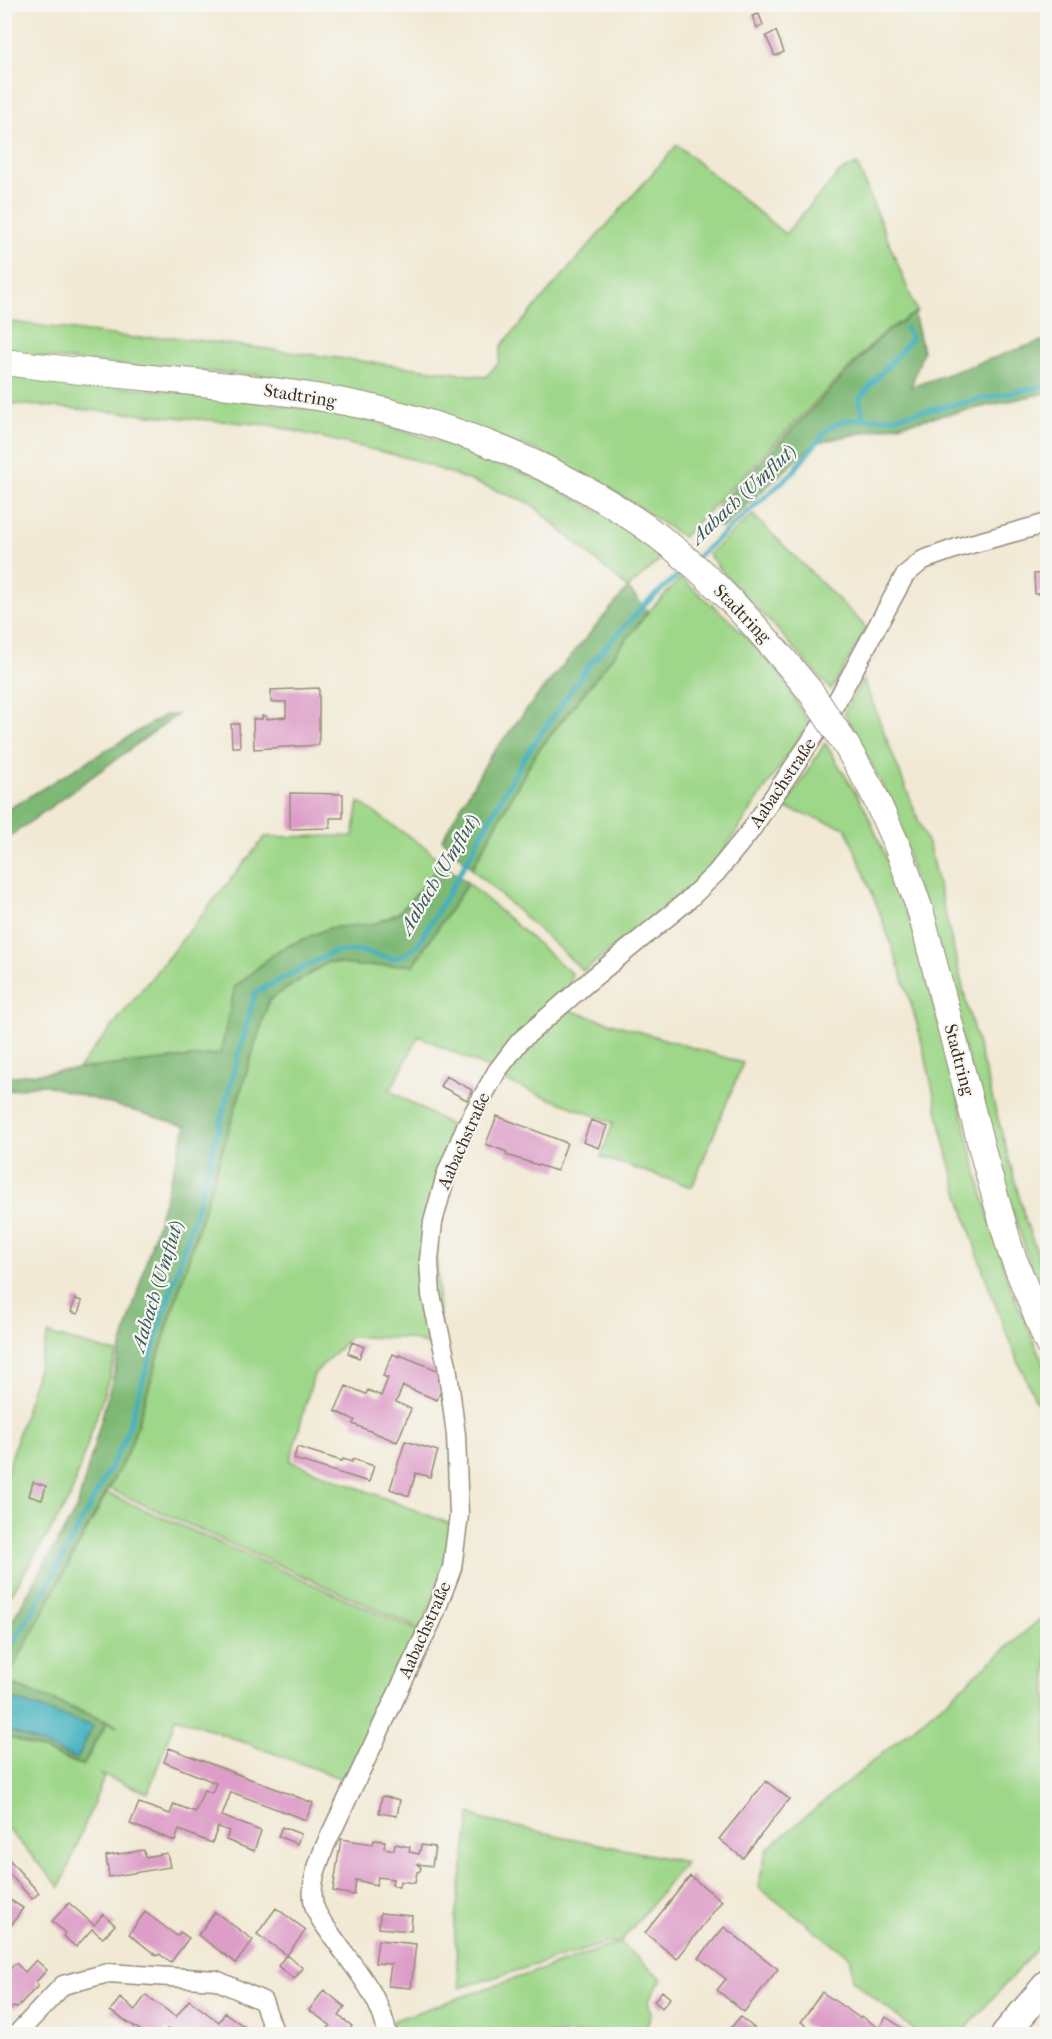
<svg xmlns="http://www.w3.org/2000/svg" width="1052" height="2039" font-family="'IM FELL French Canon',serif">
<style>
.green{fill:#9ed789;stroke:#6c8054;stroke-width:1.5}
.forest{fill:#7eb875;stroke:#5c714a;stroke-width:1.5}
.water{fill:#41b0be;stroke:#3e6d6e;stroke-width:1.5}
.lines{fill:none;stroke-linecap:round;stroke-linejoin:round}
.stream{stroke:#41b0be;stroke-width:5}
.building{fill:#dd9dc8}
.street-casing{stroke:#968a79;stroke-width:21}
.secondary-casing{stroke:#968a79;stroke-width:28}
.primary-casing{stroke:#968a79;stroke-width:30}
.street{stroke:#fff;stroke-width:18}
.secondary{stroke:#fff;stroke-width:26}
.primary{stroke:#fff;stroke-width:27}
.secondary-bridge-casing{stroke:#968a79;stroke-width:28;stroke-linecap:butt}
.secondary-bridge{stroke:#fff;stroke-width:26}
.labels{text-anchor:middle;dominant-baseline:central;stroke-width:4.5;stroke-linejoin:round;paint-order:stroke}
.street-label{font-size:18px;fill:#3b2a1e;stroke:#f6f6f2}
.water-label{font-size:20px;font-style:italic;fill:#3d5956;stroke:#f6f6f2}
</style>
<rect width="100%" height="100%" fill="#f6f6f2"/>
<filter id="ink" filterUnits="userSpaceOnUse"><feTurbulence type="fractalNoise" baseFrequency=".0167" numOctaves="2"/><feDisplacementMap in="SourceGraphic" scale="12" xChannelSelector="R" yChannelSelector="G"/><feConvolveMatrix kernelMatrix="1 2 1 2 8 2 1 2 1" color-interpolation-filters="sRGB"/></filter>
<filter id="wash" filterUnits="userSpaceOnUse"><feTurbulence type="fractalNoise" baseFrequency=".008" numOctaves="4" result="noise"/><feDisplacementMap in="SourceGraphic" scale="24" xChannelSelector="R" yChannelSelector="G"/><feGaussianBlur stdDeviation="1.35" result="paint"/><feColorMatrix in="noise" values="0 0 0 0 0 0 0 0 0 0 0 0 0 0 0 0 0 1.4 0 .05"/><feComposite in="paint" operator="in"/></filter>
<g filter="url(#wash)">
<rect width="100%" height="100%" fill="#f1e9d4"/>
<path class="green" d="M 677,145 L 785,234 L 839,173 L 857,164 L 917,312 L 884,332 L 683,537 L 625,498 L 534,449 L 401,407 L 257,375 L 126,366 L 5,353 L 4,321 L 135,338 L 172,337 L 486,377 L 499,362 L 501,346 Z
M 4,375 L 227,397 L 355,417 L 447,443 L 542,481 L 617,521 L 663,557 L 628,588 L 530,503 L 412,459 L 270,425 L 5,403 Z
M 753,515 L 867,628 L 831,690 L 776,628 L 730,581 L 708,554 Z
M 681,578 L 732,622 L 779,673 L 809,723 L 710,871 L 584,971 L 472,869 L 535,755 L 648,612 Z
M 863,679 L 929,847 L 968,1009 L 1026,1222 L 1047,1282 L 1047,1317 L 1004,1184 L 894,808 L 844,712 Z
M 825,743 L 865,808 L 890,867 L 920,949 L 987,1211 L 1011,1288 L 1047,1372 L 1047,1423 C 1004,1338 973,1248 948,1156 C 937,1112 929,1067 917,1024 C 898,957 872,892 846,828 L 785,808 Z
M 359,802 L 426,848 L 443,864 L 398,913 L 374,924 L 329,928 L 279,950 L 235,987 L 220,1054 L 78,1069 L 265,837 L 353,836 Z
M 468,883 L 572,974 L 568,992 L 490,1069 L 419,1036 L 390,1091 L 459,1130 L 435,1200 L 440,1348 L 406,1338 L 350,1337 L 314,1374 L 290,1461 L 453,1525 L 441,1580 L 421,1629 L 109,1489 L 130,1448 L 269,1000 L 328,962 L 359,966 L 413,965 Z
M 565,1009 L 743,1063 L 692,1187 L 601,1157 L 613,1123 L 507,1082 L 502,1075 L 516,1054 Z
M 48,1334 L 117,1353 L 70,1498 L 7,1601 L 4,1557 L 4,1483 Z
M 107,1493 L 419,1631 L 345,1780 L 176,1717 L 148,1793 L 100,1774 L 104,1777 L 60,1887 L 5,1826 L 5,1735 L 83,1766 L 108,1722 L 116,1727 L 117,1725 L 5,1682 Z
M 1047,1613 L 1047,1937 L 961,2034 L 919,2034 L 852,1980 L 851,1958 L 758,1887 L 767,1849 L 947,1700 Z
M 471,1813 L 483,1820 L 686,1862 L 620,1943 L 662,1979 L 648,2001 L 651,2014 L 644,2034 L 391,2034 L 392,2021 L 618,1943 L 610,1942 L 460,1988 L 454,1926 Z"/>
<path class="forest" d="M 914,313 L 923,351 L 911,387 L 1047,339 L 1047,393 L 815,443 L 722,528 L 714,524 L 719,505 L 883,335 Z
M 628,588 L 648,612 L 535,755 L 472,868 L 442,839 L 489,758 L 538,695 Z
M 165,715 L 177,715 L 5,840 L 5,811 Z
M 443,864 L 468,883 L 413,965 L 359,966 L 328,962 L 269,1000 L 130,1448 L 6,1682 L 106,1722 L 83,1765 L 5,1735 L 5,1729 L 77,1758 L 92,1727 L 15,1700 L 5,1708 L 5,1633 L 77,1508 L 121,1348 L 186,1126 L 42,1084 L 5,1091 L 5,1077 L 220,1054 L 235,987 L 279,950 L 329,928 L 374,924 L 398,914 Z"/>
<path class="water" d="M 15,1700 L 93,1726 L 77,1759 L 5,1729 L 5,1708 Z"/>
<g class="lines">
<path class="stream" d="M 864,418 L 859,399 L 912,338 L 906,328
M 697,557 L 792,473 L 828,429 L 845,420 L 890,418 L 1048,385
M 4,1657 L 47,1587 L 124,1441 L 200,1197 L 255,993 L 333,952 L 359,951 L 393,959 L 406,954 L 418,944 L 456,880 L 523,759 L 589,665 L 645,604 L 686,568"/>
</g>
<g id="blocks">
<path class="building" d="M 759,14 L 763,25 L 757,28 L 752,16 Z
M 776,31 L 784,52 L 775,56 L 766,36 Z
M 1048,573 L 1048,593 L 1035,594 L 1034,574 Z
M 319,688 L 319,745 L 254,749 L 253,719 L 262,719 L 262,716 L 266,716 L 266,719 L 286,717 L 286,702 L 271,702 L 271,690 Z
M 231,724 L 239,724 L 240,747 L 232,747 Z
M 290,793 L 343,794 L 343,818 L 330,818 L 330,828 L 290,829 Z
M 446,1076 L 472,1090 L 467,1100 L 440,1086 Z
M 497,1116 L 567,1143 L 557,1171 L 506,1155 L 507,1152 L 486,1144 Z
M 591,1120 L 607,1126 L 599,1148 L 583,1142 Z
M 75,1299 L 82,1301 L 78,1314 L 71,1312 Z
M 352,1342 L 364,1347 L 359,1358 L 348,1353 Z
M 393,1354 L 400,1357 L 400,1355 L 442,1372 L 438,1381 L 444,1384 L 437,1400 L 403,1386 L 396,1402 L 411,1409 L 397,1442 L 353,1424 L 355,1420 L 335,1411 L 346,1386 L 366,1394 L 368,1390 L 381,1396 L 388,1378 L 383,1376 Z
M 405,1441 L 438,1451 L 430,1477 L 416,1473 L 409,1496 L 390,1489 Z
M 297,1447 L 342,1461 L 343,1459 L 352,1462 L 353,1459 L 374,1466 L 369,1482 L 294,1459 Z
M 33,1482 L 46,1486 L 42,1500 L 29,1496 Z
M 169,1748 L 313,1803 L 306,1820 L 231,1792 L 222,1816 L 261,1831 L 254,1851 L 226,1840 L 229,1831 L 218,1827 L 212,1843 L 179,1830 L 175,1841 L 130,1824 L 139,1803 L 170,1814 L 174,1804 L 195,1812 L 204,1790 L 212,1793 L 216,1783 L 164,1762 Z
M 766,1781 L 789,1799 L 743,1858 L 719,1839 Z
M 382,1796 L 400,1800 L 397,1816 L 379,1813 Z
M 282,1827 L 301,1834 L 297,1844 L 278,1836 Z
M 341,1839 L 373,1844 L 374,1840 L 385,1841 L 384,1848 L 394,1850 L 395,1844 L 410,1847 L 409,1852 L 419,1854 L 421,1845 L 435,1847 L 432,1866 L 418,1864 L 421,1868 L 420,1871 L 417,1872 L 415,1883 L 400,1881 L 399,1887 L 395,1886 L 392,1885 L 393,1879 L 378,1877 L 376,1885 L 356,1880 L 354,1895 L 333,1891 Z
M 144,1850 L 145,1857 L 167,1853 L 170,1867 L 109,1877 L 106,1856 Z
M 6,1856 L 39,1893 L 32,1899 L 4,1868 Z
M 690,1876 L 722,1901 L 677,1959 L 645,1933 Z
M 4,1896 L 23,1908 L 10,1927 L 4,1923 Z
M 69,1903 L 94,1925 L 103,1914 L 115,1925 L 103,1938 L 92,1929 L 76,1947 L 63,1936 L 65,1933 L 52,1921 Z
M 276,1908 L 306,1930 L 287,1955 L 257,1934 Z
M 145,1912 L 177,1936 L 180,1932 L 189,1938 L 171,1962 L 159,1954 L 157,1956 L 129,1934 Z
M 215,1912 L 253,1940 L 236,1963 L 198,1935 Z
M 380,1913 L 412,1916 L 411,1931 L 379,1928 Z
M 724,1927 L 778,1969 L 744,2012 L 717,1990 L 726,1979 L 699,1958 Z
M 378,1940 L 416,1944 L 411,1988 L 388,1986 L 391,1964 L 375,1963 Z
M 286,1955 L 303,1968 L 294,1979 L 278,1966 Z
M 36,1960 L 47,1970 L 36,1982 L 38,1986 L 27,1997 L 17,2008 L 13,2007 L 6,2014 L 5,2012 L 5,1975 L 14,1964 L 17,1964 L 25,1972 Z
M 324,1990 L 345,2007 L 339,2016 L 352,2026 L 346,2034 L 323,2034 L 330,2025 L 309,2010 Z
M 662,1991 L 670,1998 L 662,2008 L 654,2001 Z
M 822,1992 L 860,2018 L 861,2016 L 879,2028 L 886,2017 L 911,2034 L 857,2034 L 854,2033 L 853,2034 L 819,2034 L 801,2022 Z
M 146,1995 L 176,2017 L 189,2000 L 219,2022 L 225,2013 L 255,2034 L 175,2034 L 167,2029 L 163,2034 L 146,2034 L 110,2011 L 120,1998 L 135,2010 Z
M 740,2017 L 762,2034 L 734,2034 L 729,2030 Z"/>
</g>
</g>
<g filter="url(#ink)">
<use href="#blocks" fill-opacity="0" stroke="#968a79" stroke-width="1.5"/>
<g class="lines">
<g class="street-casing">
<path id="street" d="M 17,2034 L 63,1985 L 108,1973 L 216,1980 L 263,2001 L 275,2034
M 387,2034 C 382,1998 353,1966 333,1937 C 326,1927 317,1917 314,1905 C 309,1885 318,1864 325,1846 L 433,1618 L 452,1568 L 459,1515 L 456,1435 L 447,1365 L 431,1295 L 429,1260 L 433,1222 L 446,1175 L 466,1126 L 497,1071 L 520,1041 L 588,982 L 687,901 L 716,873 L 751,830 L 833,708 L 905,575 L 923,560 L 960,547 L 1048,523"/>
</g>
<g class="secondary-casing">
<path id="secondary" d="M 4,362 C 108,376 213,381 316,397 C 434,415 561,464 658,536 C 716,579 764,635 810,691
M 846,745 L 872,790 L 898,848 L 921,913 L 987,1168 L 1011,1252 L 1048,1344"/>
</g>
<g class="primary-casing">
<path id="primary" d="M 1005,2034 L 1048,1983"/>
</g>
<use href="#street" class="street"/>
<use href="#secondary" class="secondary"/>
<use href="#primary" class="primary"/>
<g class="secondary-bridge-casing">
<path id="secondary-bridge" d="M 810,691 L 846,745"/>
</g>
<use href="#secondary-bridge" class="secondary-bridge"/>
</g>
</g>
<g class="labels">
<g class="street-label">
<text transform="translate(300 396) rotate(9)">Stadtring</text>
<text transform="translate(742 614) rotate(46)">Stadtring</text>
<text transform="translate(783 783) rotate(-56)">Aabachstraße</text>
<text transform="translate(959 1060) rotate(75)">Stadtring</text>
<text transform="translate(464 1141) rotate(-66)">Aabachstraße</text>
<text transform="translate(425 1630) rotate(-66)">Aabachstraße</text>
</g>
<g class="water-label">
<text transform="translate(743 494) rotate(-43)">Aabach (Umflut)</text>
<text transform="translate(439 874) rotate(-59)">Aabach (Umflut)</text>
<text transform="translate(157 1286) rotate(-73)">Aabach (Umflut)</text>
</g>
</g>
<rect width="1052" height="2039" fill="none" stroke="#f6f6f2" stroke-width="24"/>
</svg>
